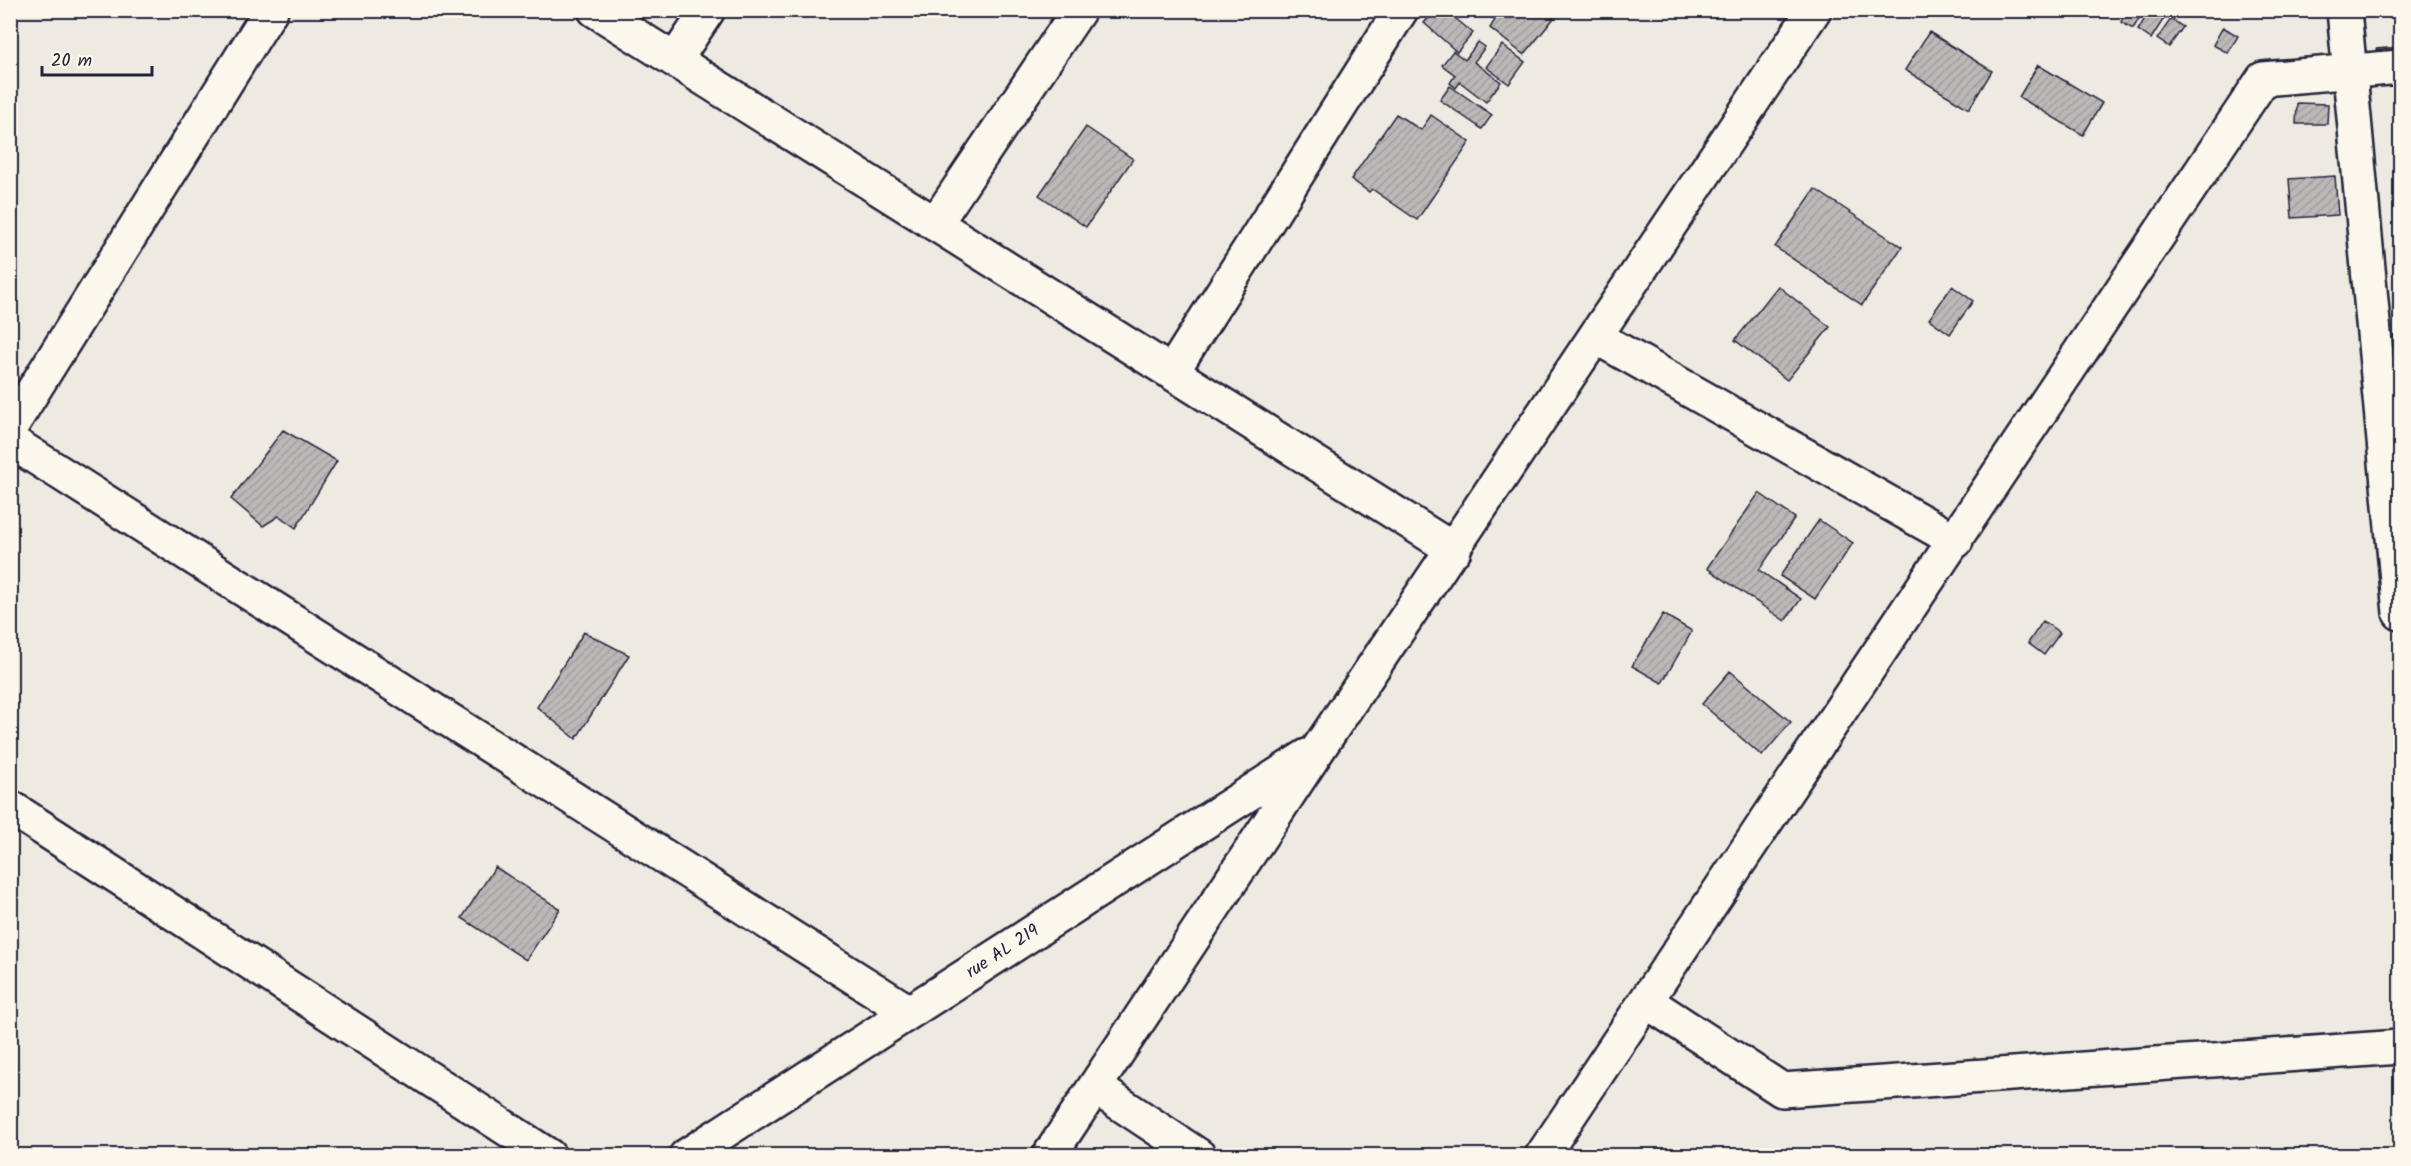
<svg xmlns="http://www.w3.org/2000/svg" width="2411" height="1166" font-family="Kalam,sans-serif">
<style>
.building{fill:url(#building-hatch);stroke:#22223b;stroke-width:1.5}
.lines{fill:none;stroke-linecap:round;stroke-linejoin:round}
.minor-casing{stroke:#22223b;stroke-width:38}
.minor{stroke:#fbf7ec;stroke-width:33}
.labels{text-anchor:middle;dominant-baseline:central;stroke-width:4.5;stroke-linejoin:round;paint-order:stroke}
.street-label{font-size:18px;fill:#22223b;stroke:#fbf7ec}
</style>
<defs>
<pattern id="building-hatch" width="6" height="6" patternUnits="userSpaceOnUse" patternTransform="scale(1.5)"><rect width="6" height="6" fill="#bcb8b8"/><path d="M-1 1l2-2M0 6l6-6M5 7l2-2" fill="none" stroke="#a19e9f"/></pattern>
</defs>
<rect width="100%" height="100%" fill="#eeeae2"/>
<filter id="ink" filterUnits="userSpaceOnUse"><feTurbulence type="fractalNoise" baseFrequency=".0167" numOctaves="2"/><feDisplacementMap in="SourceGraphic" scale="12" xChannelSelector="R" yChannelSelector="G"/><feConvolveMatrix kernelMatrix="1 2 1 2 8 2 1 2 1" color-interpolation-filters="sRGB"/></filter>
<g filter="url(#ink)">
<path class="building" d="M 1435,10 L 1461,10 L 1455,18 L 1473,33 L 1457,52 L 1424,23 Z
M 1483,10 L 1545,10 L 1554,18 L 1524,55 L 1490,28 L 1495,20 Z
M 2127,10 L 2144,10 L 2133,29 L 2121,22 Z
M 2150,10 L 2158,10 L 2166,15 L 2151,39 L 2138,30 Z
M 2171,19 L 2183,27 L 2169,47 L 2157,39 Z
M 2223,27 L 2238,36 L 2228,53 L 2213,45 Z
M 1929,32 L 1992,71 L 1969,109 L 1905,70 Z
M 1478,42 L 1485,47 L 1474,62 L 1501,82 L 1486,102 L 1460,82 L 1456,88 L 1450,83 L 1455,75 L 1442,65 L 1453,51 L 1465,60 Z
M 1502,45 L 1525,62 L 1509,84 L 1486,67 Z
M 2400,47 L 2400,64 L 2377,66 L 2376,49 Z
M 2038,65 L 2102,103 L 2083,135 L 2019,97 Z
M 1450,86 L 1492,115 L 1482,129 L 1440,100 Z
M 2297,103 L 2328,104 L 2327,124 L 2296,124 Z
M 1396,114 L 1421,130 L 1431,115 L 1470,142 L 1417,220 L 1372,189 L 1369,192 L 1351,179 Z
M 1086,127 L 1133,159 L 1086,227 L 1039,195 Z
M 2335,176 L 2338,215 L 2292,218 L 2289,179 Z
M 1815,189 L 1902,247 L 1862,305 L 1775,247 Z
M 1778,286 L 1830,327 L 1787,380 L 1735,340 Z
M 1952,286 L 1973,301 L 1950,334 L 1929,319 Z
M 283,430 L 337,461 L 296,528 L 279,516 L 263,526 L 231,499 Z
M 1759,493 L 1795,518 L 1759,570 L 1801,599 L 1785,621 L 1707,568 Z
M 1819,520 L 1853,543 L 1815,599 L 1780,576 Z
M 1663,614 L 1692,631 L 1662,683 L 1632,666 Z
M 2043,621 L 2060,633 L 2044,655 L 2028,643 Z
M 584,632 L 629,655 L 576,739 L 537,707 Z
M 1730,671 L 1791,722 L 1762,756 L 1702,704 Z
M 495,867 L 560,909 L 526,960 L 462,918 Z"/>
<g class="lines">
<g class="minor-casing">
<path id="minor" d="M 595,10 L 1454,550
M 2344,10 L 2400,613
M 675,60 L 708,10
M 935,224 L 1079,10
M 1596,337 L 1956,541
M 1172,372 L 1401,10
M 10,428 L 271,10
M 10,441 L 909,1012
M 10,807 L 549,1156
M 1646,1001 L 1782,1090 L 2400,1047
M 1095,1087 L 1199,1156
M 686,1156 L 1307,756
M 1049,1156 L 1319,748 L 1814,10
M 1542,1156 L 2263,79 L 2400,67"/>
</g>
<use href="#minor" class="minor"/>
</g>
</g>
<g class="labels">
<g class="street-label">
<text transform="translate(1003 952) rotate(-33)">rue AL 219</text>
</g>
</g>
<rect width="2411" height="1166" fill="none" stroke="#fbf7ec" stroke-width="36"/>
<rect x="18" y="18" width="2375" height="1130" fill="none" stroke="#22223b" stroke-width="2" filter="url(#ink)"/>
<path d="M42 66v9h110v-9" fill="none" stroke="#22223b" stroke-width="3"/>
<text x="51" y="66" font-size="18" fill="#22223b" stroke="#fbf7ec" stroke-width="4.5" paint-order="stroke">20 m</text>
</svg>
